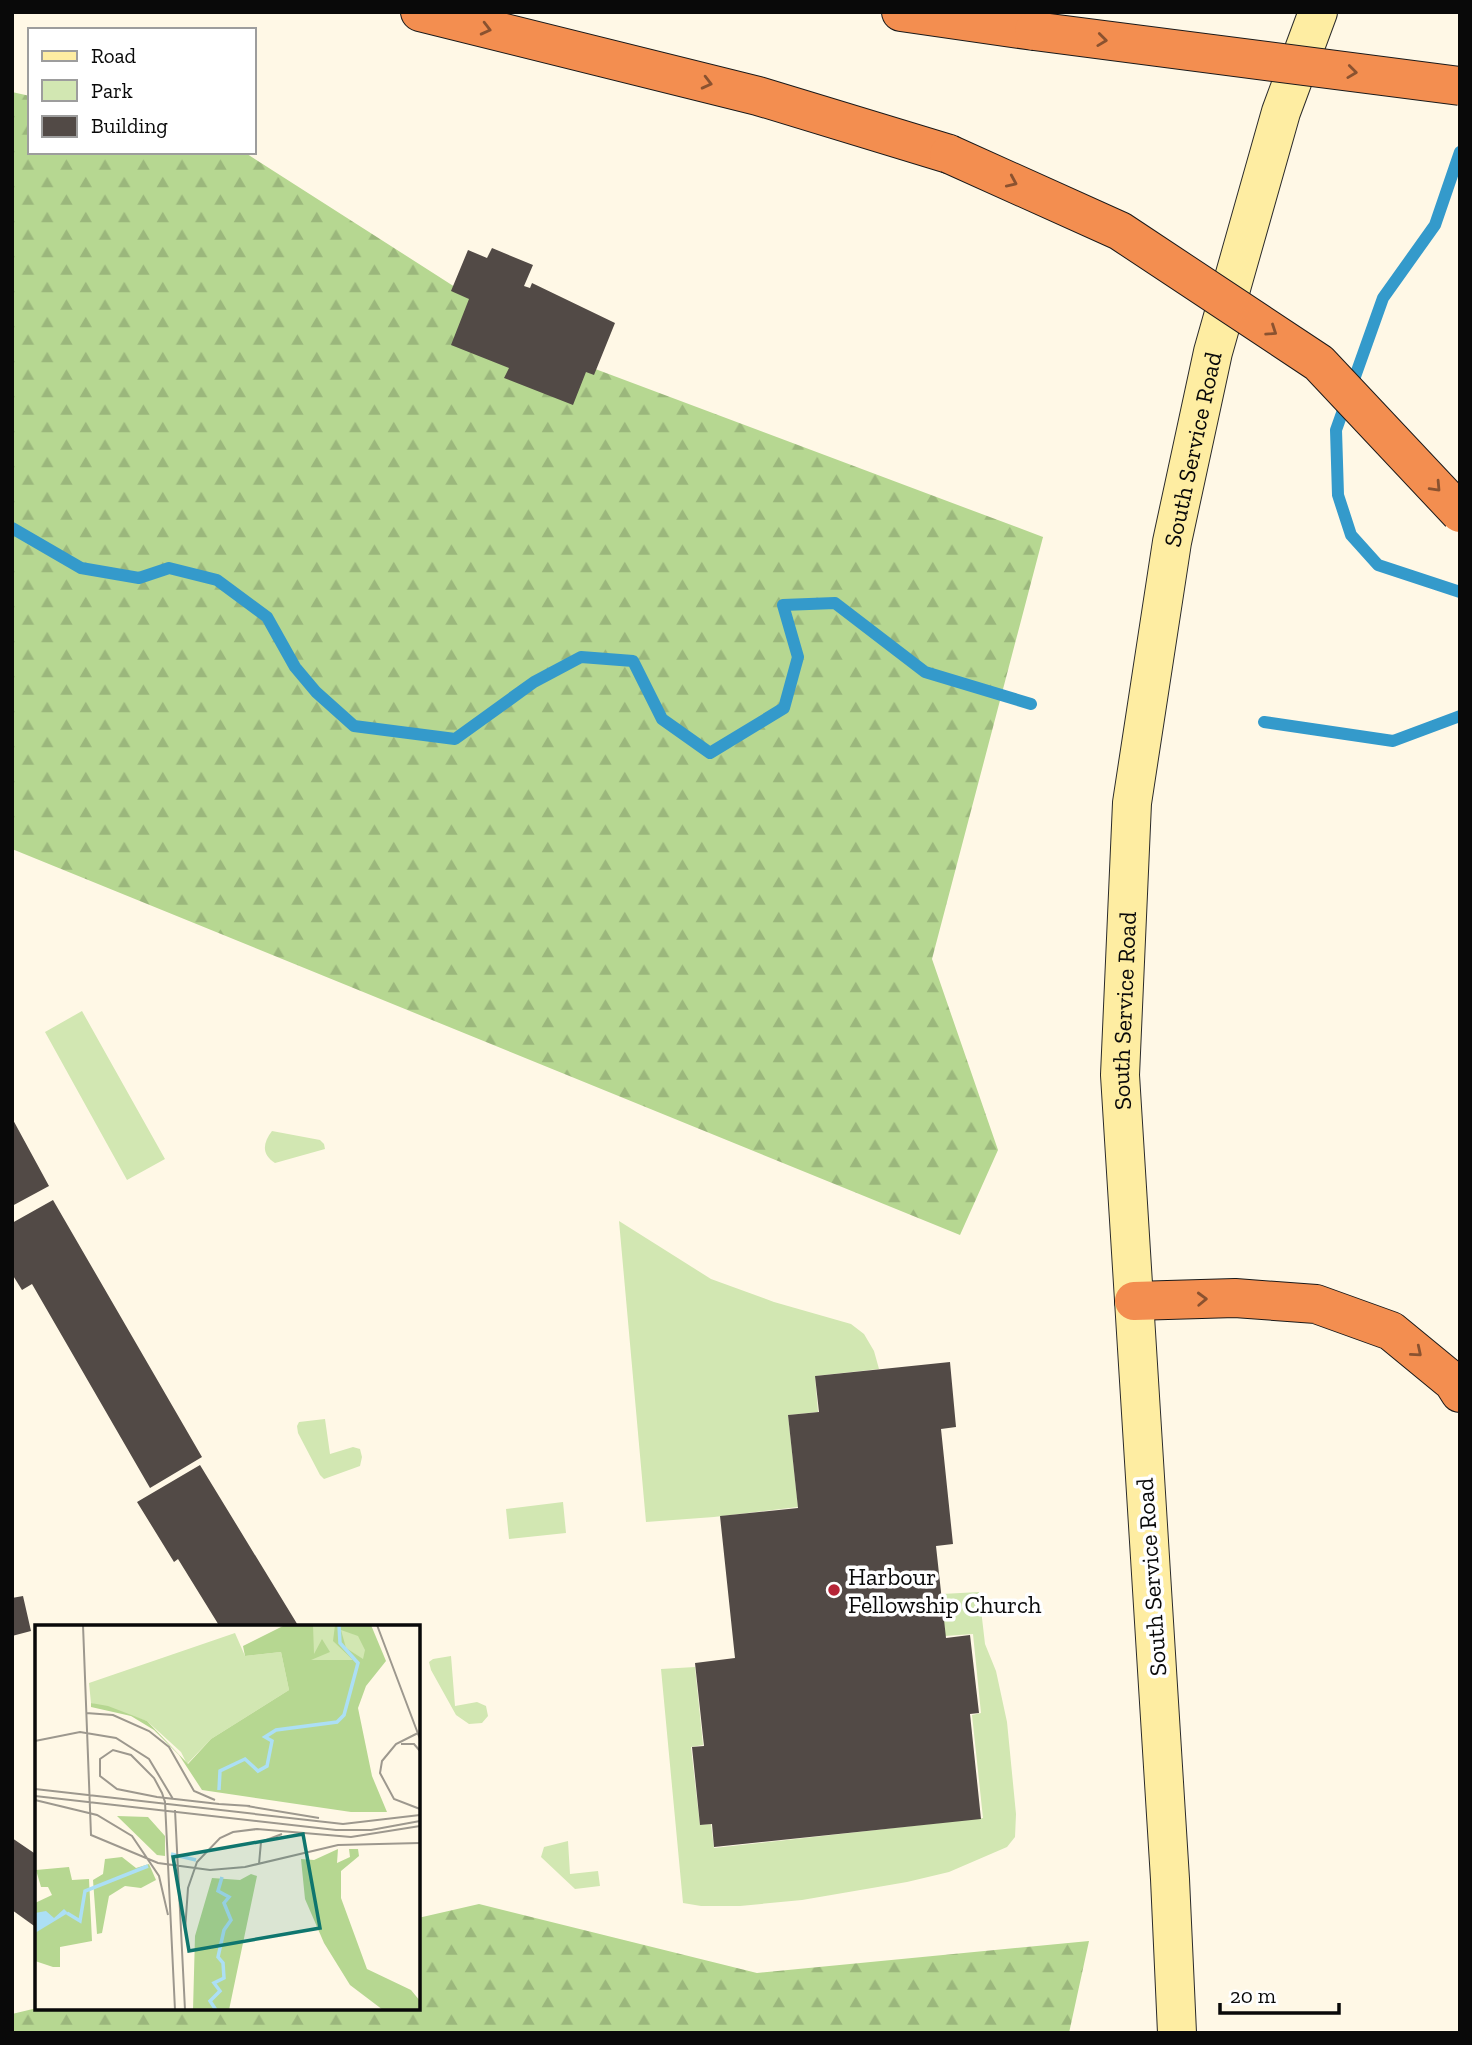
<svg xmlns="http://www.w3.org/2000/svg" width="1472" height="2045" font-family="'Zilla Slab',serif">
<style>
.green{fill:#d2e7b2}
.forest{fill:url(#forest-firs)}
.lines{fill:none;stroke-linecap:round;stroke-linejoin:round}
.stream{stroke:#349acb;stroke-width:12}
.building{fill:#524a46}
.secondary-casing{stroke:#2b2b2b;stroke-width:40}
.motorway-casing{stroke:#1a1a1a;stroke-width:40}
.secondary{stroke:#feeda2;stroke-width:38}
.motorway{stroke:#f38e50;stroke-width:38}
.motorway-bridge-casing{stroke:#1a1a1a;stroke-width:40;stroke-linecap:butt}
.motorway-bridge{stroke:#f38e50;stroke-width:38}
.oneway{stroke:#8a5230}
.poi-dot{fill:#b62537;stroke:#fff;stroke-width:2.5}
.labels{text-anchor:middle;dominant-baseline:central;stroke-width:7;stroke-linejoin:round;paint-order:stroke}
.street-label{font-size:24px;fill:#090909;stroke:#fff}
.poi-label{font-size:24px;fill:#090909;stroke:#fff;text-anchor:start}
.inset-river{fill:none;stroke:#acdff5;stroke-width:3.5}
.inset-road{fill:none;stroke:#9d988e;stroke-width:2}
.view{fill:#0f766e;fill-opacity:0.15;stroke:#0f766e;stroke-width:3.5}
.inset-edge{fill:none;stroke:#090909;stroke-width:3.5}
</style>
<defs>
<pattern id="forest-firs" width="22" height="20" patternUnits="userSpaceOnUse" patternTransform="scale(1.75)"><rect width="22" height="20" fill="#b6d791"/><path d="M5 1l3.5 6h-7zM16 11l3.5 6h-7z" fill="#9bb77c"/></pattern>
</defs>
<rect width="100%" height="100%" fill="#fff8e6"/>
<path class="green" d="M 82,1011 L 165,1159 L 127,1180 L 45,1032 Z
M 272,1131 L 320,1140 L 324,1144 L 325,1149 L 275,1163 C 261,1154 263,1143 272,1131 Z
M 619,1221 L 711,1279 L 774,1302 L 851,1324 L 864,1334 L 874,1351 L 879,1369 L 815,1376 L 818,1412 L 788,1415 L 798,1507 L 714,1517 L 646,1522 Z
M 325,1419 L 330,1454 L 353,1447 L 360,1449 L 362,1457 L 360,1466 L 324,1479 L 320,1475 L 298,1433 L 297,1426 L 299,1422 Z
M 563,1502 L 566,1533 L 509,1539 L 506,1509 Z
M 979,1592 L 985,1644 L 996,1671 L 1007,1722 L 1016,1814 L 1015,1837 L 1007,1847 L 949,1872 L 907,1882 L 802,1900 L 740,1906 L 701,1906 L 683,1903 L 661,1669 L 695,1667 L 703,1745 L 691,1747 L 700,1825 L 711,1824 L 714,1848 L 983,1818 L 972,1715 L 981,1713 L 973,1634 L 945,1636 L 942,1594 Z
M 451,1656 L 455,1706 L 477,1702 L 486,1706 L 488,1716 L 482,1723 L 469,1724 L 456,1715 L 431,1670 L 429,1662 L 433,1659 Z
M 568,1841 L 570,1874 L 598,1871 L 600,1886 L 575,1889 L 541,1857 L 544,1847 Z"/>
<path class="forest" d="M 12,92 L 30,96 L 30,152 L 244,152 L 566,358 L 1043,537 L 932,959 L 998,1150 L 960,1235 L 12,849 Z
M 479,1904 L 757,1973 L 1089,1941 L 1069,2033 L 12,2033 L 12,2014 L 37,2008 L 418,2008 L 418,1918 Z"/>
<g class="lines">
<path class="stream" d="M 1460,152 L 1435,225 L 1383,298 L 1336,430 L 1338,495 L 1351,535 L 1378,565 L 1460,592
M 12,528 L 81,568 L 139,578 L 169,568 L 217,580 L 267,617 L 295,667 L 316,692 L 354,726 L 455,739 L 534,682 L 581,657 L 633,661 L 662,719 L 710,753 L 784,708 L 798,657 L 783,605 L 835,603 L 925,672 L 1031,704
M 1264,722 L 1393,741 L 1460,716"/>
</g>
<path class="building" d="M 492,248 L 533,265 L 524,286 L 530,288 L 532,283 L 615,323 L 594,375 L 586,372 L 573,405 L 504,378 L 509,368 L 451,345 L 469,299 L 451,291 L 468,250 L 487,258 Z
M 12,1118 L 49,1186 L 12,1206 Z
M 53,1200 L 202,1457 L 150,1488 L 32,1284 L 22,1290 L 12,1274 L 12,1223 Z
M 950,1362 L 956,1427 L 941,1429 L 953,1544 L 936,1546 L 946,1638 L 970,1635 L 979,1713 L 970,1714 L 981,1819 L 714,1847 L 712,1824 L 700,1825 L 692,1747 L 704,1746 L 695,1663 L 735,1658 L 720,1516 L 798,1508 L 788,1415 L 819,1412 L 815,1376 Z
M 200,1465 L 299,1627 L 220,1627 L 178,1559 L 174,1562 L 137,1502 Z
M 23,1596 L 31,1631 L 12,1636 L 12,1598 Z
M 12,1838 L 37,1855 L 37,1928 L 12,1910 Z"/>
<g class="lines">
<g class="secondary-casing">
<g id="secondary">
<path id="s1" d="M 1177,2033 L 1170,1879 L 1120,1075 L 1132,803 L 1172,542 L 1213,352 L 1281,112 L 1318,12"/>
</g>
</g>
<g class="motorway-casing">
<path id="motorway" d="M 420,12 L 758,96 L 949,154
M 901,12 L 1034,31
M 1134,1301 L 1235,1298 L 1316,1304 L 1391,1331 L 1453,1382 L 1460,1393"/>
</g>
<use href="#secondary" class="secondary"/>
<use href="#motorway" class="motorway"/>
<g class="motorway-bridge-casing">
<path id="motorway-bridge" d="M 1034,31 L 1460,86
M 949,154 L 1120,231 L 1319,363 L 1460,513"/>
</g>
<use href="#motorway-bridge" class="motorway-bridge"/>
</g>
<defs><path id="oneway-chevron" d="M-2-3.5L2.5 0L-2 3.5" fill="none" stroke-width="1.6" stroke-linecap="round" stroke-linejoin="round" transform="scale(1.75)"/></defs>
<g class="oneway">
<use href="#oneway-chevron" transform="translate(486 29) rotate(14)"/>
<use href="#oneway-chevron" transform="translate(1102 40) rotate(7)"/>
<use href="#oneway-chevron" transform="translate(1352 72) rotate(7)"/>
<use href="#oneway-chevron" transform="translate(707 83) rotate(14)"/>
<use href="#oneway-chevron" transform="translate(1012 182) rotate(24)"/>
<use href="#oneway-chevron" transform="translate(1272 331) rotate(34)"/>
<use href="#oneway-chevron" transform="translate(1436 487) rotate(47)"/>
<use href="#oneway-chevron" transform="translate(1202 1299) rotate(-2)"/>
<use href="#oneway-chevron" transform="translate(1417 1352) rotate(40)"/>
</g>
<circle class="poi-dot" cx="834" cy="1590" r="7"/>
<g class="labels">
<g class="street-label">
<text stroke="none"><textPath href="#s1" startOffset="1591">South Service Road</textPath></text>
<text stroke="none"><textPath href="#s1" startOffset="1024">South Service Road</textPath></text>
<text transform="translate(1151 1577) rotate(-94)">South Service Road</text>
</g>
<g class="poi-label">
<text x="848" y="1576">Harbour<tspan x="848" dy="28">Fellowship Church</tspan></text>
</g>
</g>
<g transform="translate(35 1625)">
<rect width="385" height="385" fill="#fff8e6"/>
<path d="M 200,8 L 210,31 L 246,27 L 254,65 L 176,114 L 152,139 L 146,127 L 112,96 L 56,78 L 54,58 Z" fill="#d2e7b2"/>
<path d="M 250,0 L 336,0 L 351,36 L 331,61 L 323,83 L 337,151 L 352,187 L 316,187 L 167,165 L 144,130 L 119,105 L 96,91 L 56,82 L 56,78 L 73,81 L 112,96 L 153,139 L 176,114 L 254,65 L 246,27 L 210,31 L 208,21 ZM 82,191 L 113,192 L 130,211 L 130,231 L 122,230 ZM 303,224 L 302,238 L 315,232 L 314,224 L 323,224 L 324,231 L 306,246 L 306,273 L 332,344 L 376,365 L 385,376 L 385,385 L 348,385 L 315,360 L 289,318 L 270,274 L 266,234 L 279,235 ZM 87,232 L 101,243 L 114,239 L 121,255 L 106,263 L 90,261 L 74,271 L 67,308 L 62,309 L 58,255 L 68,249 L 70,234 ZM 34,242 L 37,255 L 54,254 L 57,316 L 25,322 L 25,342 L 18,342 L 0,336 L 0,278 L 17,270 L 13,262 L 6,262 L 1,245 ZM 216,249 L 222,251 L 194,385 L 158,385 L 160,311 L 177,253 L 205,255 Z" fill="#b6d791"/>
<path d="M 278,0 L 300,0 L 298,16 L 318,35 L 276,35 L 295,27 L 287,14 L 279,29 ZM 306,5 L 323,11 L 330,25 L 328,34 L 311,23 Z" fill="#d2e7b2"/>
<path d="M 29,284 L 33,288 L 0,308 L 0,288 L 11,286 L 19,293 Z" fill="#acdff5"/>
<path class="inset-river" d="M 184,165 L 185,146 L 210,134 L 223,146 L 232,141 L 237,116 L 230,112 L 241,105 L 302,97 L 309,90 L 323,38 L 305,18 L 304,0M 136,229 L 161,235M 32,288 L 45,296 L 50,266 L 113,241M 181,385 L 175,376 L 185,366 L 179,358 L 189,353 L 188,338 L 183,332 L 189,305 L 196,295 L 189,278 L 194,272 L 183,266 L 187,252"/>
<path class="inset-road" d="M 48,0 L 56,210 L 123,238 L 175,245 L 210,242 L 303,220 L 385,218M 342,0 L 385,114M 51,88 L 78,90 L 114,106 L 134,122 L 159,166 L 180,175M 383,108 L 361,119 L 347,136 L 345,148 L 359,174 L 385,184M 0,116 L 45,107 L 81,113 L 114,134 L 138,174M 366,119 L 379,119 L 385,126M 0,164 L 308,199 L 385,190M 0,171 L 301,205 L 336,205 L 385,196M 0,175 L 62,190 L 97,211 L 124,251 L 133,290M 212,181 L 284,193M 140,185 L 150,385M 224,239 L 226,217 L 247,209M 150,306 L 153,263 L 162,237 L 185,213 L 198,207 L 222,204 L 316,212 L 385,201M 140,385 L 130,177 L 127,168 L 119,153 L 96,130 L 78,125 L 65,134 L 65,151 L 82,164 L 122,172 L 184,179 L 215,181"/>
<path class="view" d="M 268,209 L 285,303 L 154,326 L 138,232 Z"/>
<rect width="385" height="385" class="inset-edge"/>
</g>
<rect width="1472" height="2045" fill="none" stroke="#090909" stroke-width="28"/>
<rect x="28" y="28" width="228" height="126" fill="#ffffff" stroke="#9d9d9d" stroke-width="2"/>
<rect x="42" y="51" width="35" height="10" fill="#feeda2" stroke="#9d9d9d" stroke-width="2"/>
<text x="91" y="63" font-size="21" fill="#090909">Road</text>
<rect x="42" y="80" width="35" height="21" fill="#d2e7b2" stroke="#9d9d9d" stroke-width="2"/>
<text x="91" y="98" font-size="21" fill="#090909">Park</text>
<rect x="42" y="116" width="35" height="21" fill="#524a46" stroke="#9d9d9d" stroke-width="2"/>
<text x="91" y="133" font-size="21" fill="#090909">Building</text>
<path d="M1220 2003v10h119v-10" fill="none" stroke="#090909" stroke-width="3.5"/>
<text x="1230" y="2003" font-size="21" fill="#090909" stroke="#ffffff" stroke-width="5" paint-order="stroke">20 m</text>
</svg>
